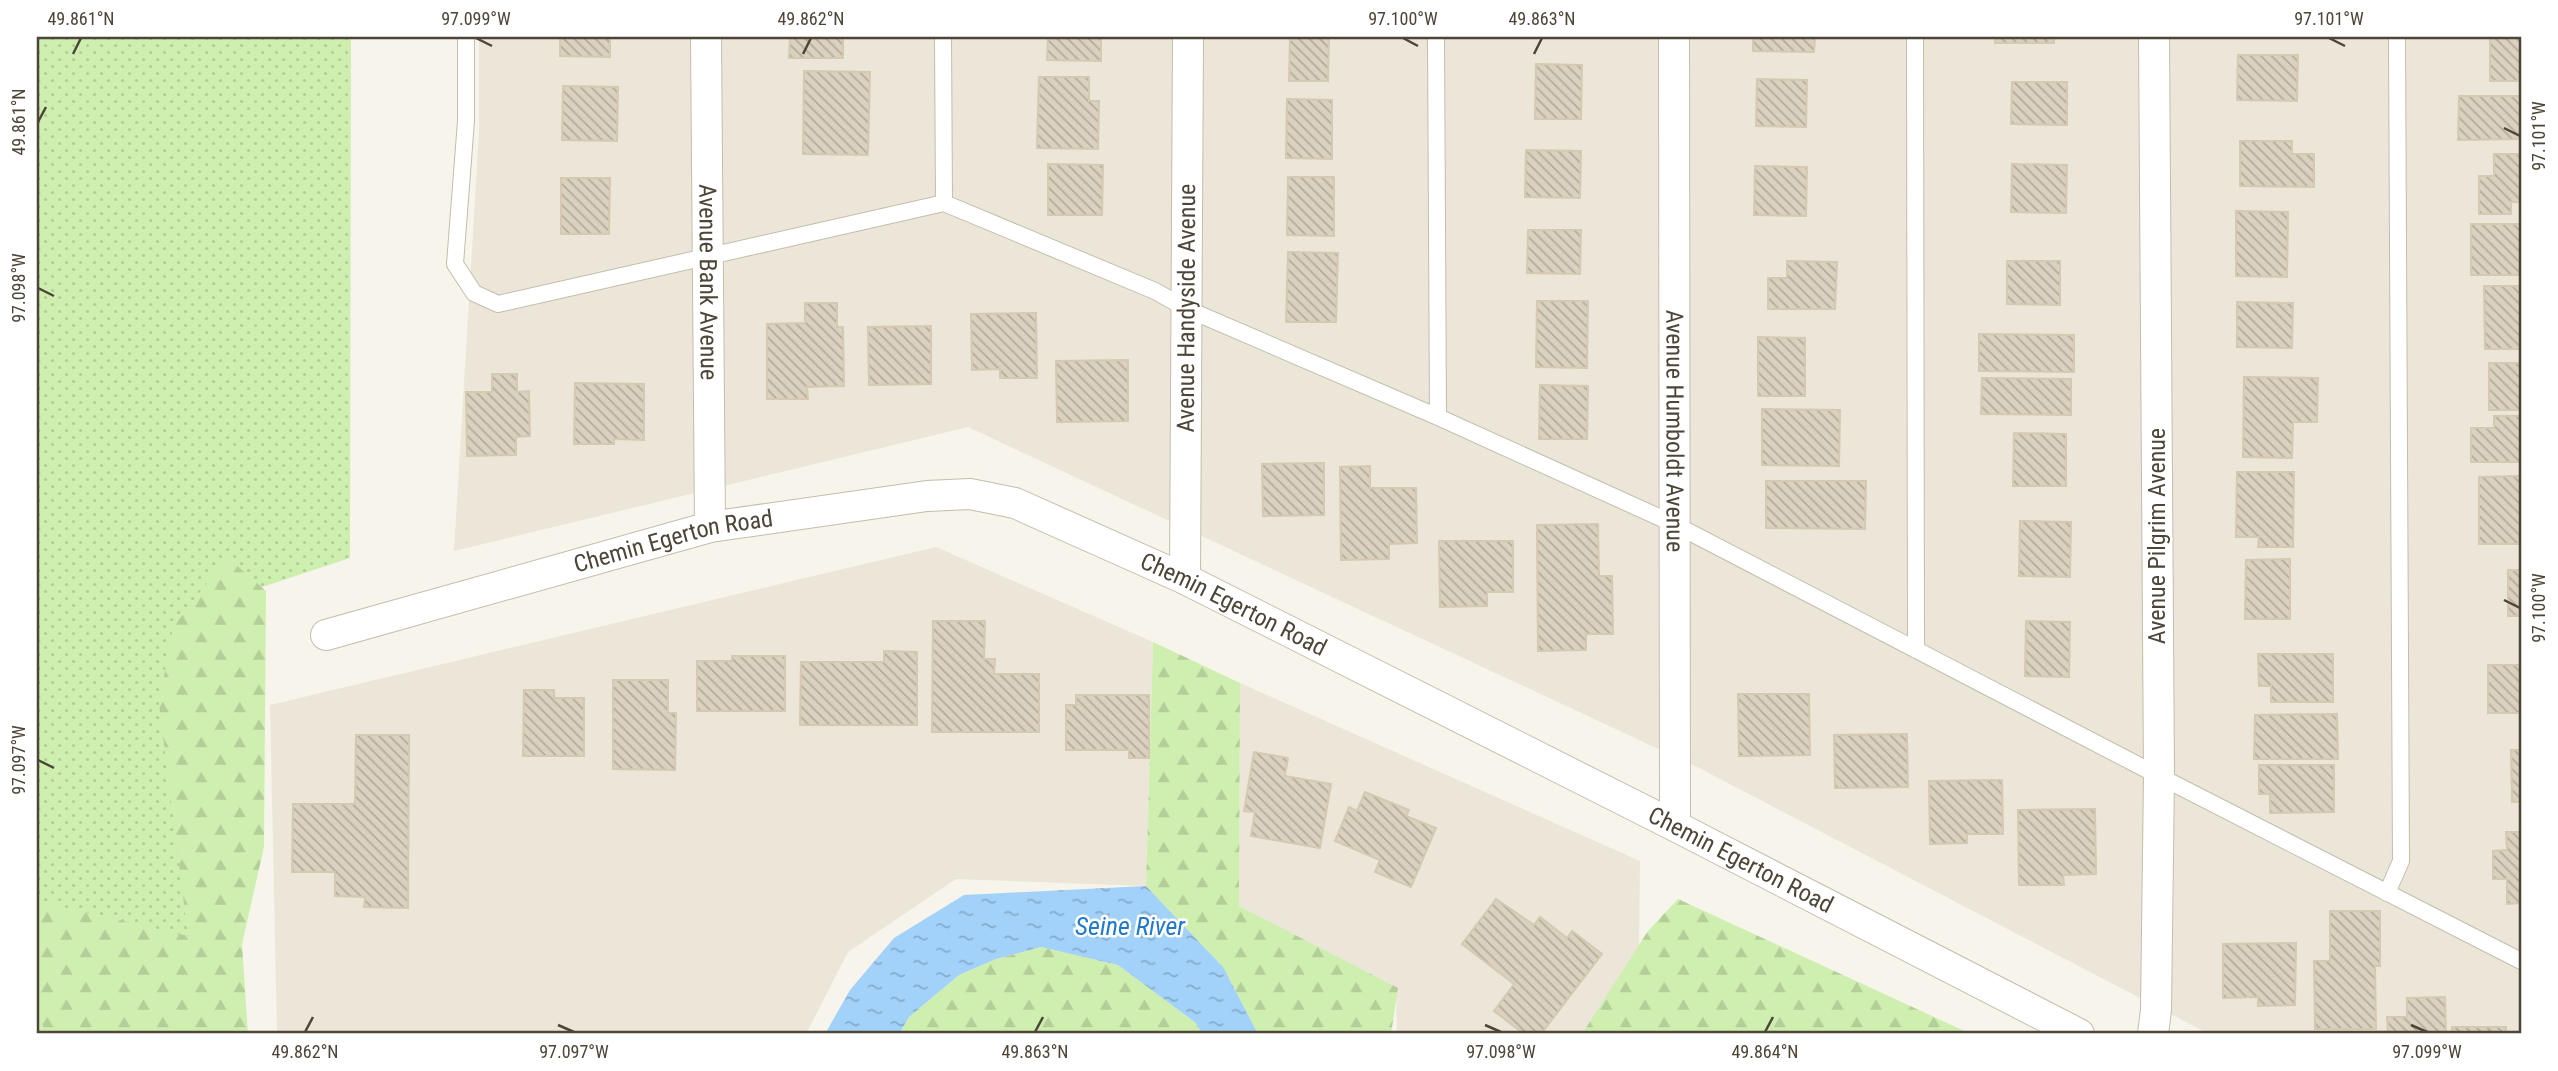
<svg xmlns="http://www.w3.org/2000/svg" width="2558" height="1071" font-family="'Roboto Condensed',sans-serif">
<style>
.residential{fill:#ebe6d8}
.grass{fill:url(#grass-dots)}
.forest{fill:url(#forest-firs)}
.water{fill:url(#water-ripples)}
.building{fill:url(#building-back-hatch);stroke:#d6c9b1;stroke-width:2}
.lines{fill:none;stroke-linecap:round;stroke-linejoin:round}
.service-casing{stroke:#c4bdac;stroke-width:18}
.minor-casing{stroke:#c4bdac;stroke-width:32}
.service{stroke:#fff;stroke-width:16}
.minor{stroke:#fff;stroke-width:30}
.ticks{fill:none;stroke:#4d4537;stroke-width:2.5}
.labels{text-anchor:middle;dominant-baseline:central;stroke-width:5;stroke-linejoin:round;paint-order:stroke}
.street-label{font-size:24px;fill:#4d4537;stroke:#fff}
.water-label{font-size:26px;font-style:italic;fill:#2179c7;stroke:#fff}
.neatline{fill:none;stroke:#4d4537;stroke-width:2.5}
.ticks-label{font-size:18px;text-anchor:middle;fill:#4d4537}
</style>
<defs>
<pattern id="grass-dots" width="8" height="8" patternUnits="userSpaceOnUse" patternTransform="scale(1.75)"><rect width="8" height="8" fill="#cfefb0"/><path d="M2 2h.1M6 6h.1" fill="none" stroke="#b3ce98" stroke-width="1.8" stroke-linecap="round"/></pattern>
<pattern id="forest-firs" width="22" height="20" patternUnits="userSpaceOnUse" patternTransform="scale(1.75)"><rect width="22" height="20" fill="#cfefb0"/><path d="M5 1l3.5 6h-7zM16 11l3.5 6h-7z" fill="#b3ce98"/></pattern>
<pattern id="water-ripples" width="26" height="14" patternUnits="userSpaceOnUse" patternTransform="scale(1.75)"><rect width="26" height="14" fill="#a2d1f9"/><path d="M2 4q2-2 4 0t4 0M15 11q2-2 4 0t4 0" fill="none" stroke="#86abca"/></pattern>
<pattern id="building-back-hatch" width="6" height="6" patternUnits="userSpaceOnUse" patternTransform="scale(1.75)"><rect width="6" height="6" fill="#dad1bf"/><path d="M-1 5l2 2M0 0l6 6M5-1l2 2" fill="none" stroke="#b3ab9c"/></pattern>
</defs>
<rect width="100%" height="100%" fill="#f7f4eb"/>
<path class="residential" d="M 479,37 L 2521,37 L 2521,1034 L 2209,1034 L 1699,768 L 968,427 L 454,551 L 479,132 Z
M 936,547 L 1153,642 L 1146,886 L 956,879 L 848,952 L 806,1034 L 277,1034 L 270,705 Z
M 1240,683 L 1640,861 L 1638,1034 L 1397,1034 L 1396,988 L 1239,906 Z"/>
<path class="grass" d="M 37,37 L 351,37 L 350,558 L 226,599 L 190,1034 L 37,1034 Z"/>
<path class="forest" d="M 227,557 L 266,591 L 264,847 L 242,944 L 248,1034 L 49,1034 L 37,1018 L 37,901 L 188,936 L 159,704 L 173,627 Z
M 1153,642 L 1240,683 L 1239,906 L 1398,988 L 1391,1034 L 1258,1034 L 1223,967 L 1146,886 Z
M 1678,899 L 1971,1034 L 1582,1034 L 1648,931 Z
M 1041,947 L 1118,965 L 1196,1023 L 1202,1034 L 899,1034 L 909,1017 L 959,975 L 996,959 Z"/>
<path class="water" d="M 1146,886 L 1223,967 L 1258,1034 L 1202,1034 L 1196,1023 L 1118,965 L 1041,947 L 996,959 L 959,975 L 909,1017 L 899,1034 L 825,1034 L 850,990 L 894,938 L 964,895 Z"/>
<path class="building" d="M 560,37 L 610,37 L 610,57 L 560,56 Z
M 790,37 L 843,37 L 843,58 L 789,58 Z
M 1048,37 L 1101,37 L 1101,61 L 1047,60 Z
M 1290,37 L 1329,37 L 1328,81 L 1289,81 Z
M 1753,37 L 1815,37 L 1814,52 L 1753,51 Z
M 1995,37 L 2054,37 L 2054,43 L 1995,43 Z
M 2490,37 L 2521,37 L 2521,81 L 2490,81 Z
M 2238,55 L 2298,55 L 2297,101 L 2237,100 Z
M 1536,64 L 1582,65 L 1581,119 L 1535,119 Z
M 804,71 L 870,72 L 868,155 L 803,154 Z
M 1039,77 L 1089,77 L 1089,101 L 1099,101 L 1098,149 L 1037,148 Z
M 1757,79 L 1807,80 L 1806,127 L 1756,126 Z
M 2012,82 L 2067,82 L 2067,125 L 2011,124 Z
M 563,86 L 618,87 L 617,141 L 562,140 Z
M 2459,96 L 2521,96 L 2521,139 L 2458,140 Z
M 1287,99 L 1332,100 L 1332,159 L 1286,158 Z
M 2240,141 L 2292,141 L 2292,154 L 2314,154 L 2314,187 L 2240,186 Z
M 1526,150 L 1581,151 L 1580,198 L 1525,197 Z
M 2494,154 L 2521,154 L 2521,202 L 2511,202 L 2511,214 L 2479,214 L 2479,176 L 2494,176 Z
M 1048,164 L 1103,165 L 1102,215 L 1048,215 Z
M 2012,164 L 2067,165 L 2066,213 L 2011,212 Z
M 1755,166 L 1807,167 L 1806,216 L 1754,215 Z
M 1288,177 L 1334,177 L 1334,236 L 1287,235 Z
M 561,178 L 610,178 L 609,234 L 561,234 Z
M 2236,211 L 2288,212 L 2287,277 L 2236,276 Z
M 2471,224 L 2521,224 L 2521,275 L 2471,275 Z
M 1528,230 L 1581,230 L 1580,274 L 1527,273 Z
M 1288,252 L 1338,253 L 1336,322 L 1286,322 Z
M 1787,261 L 1837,262 L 1835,309 L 1768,309 L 1768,278 L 1787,278 Z
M 2007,261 L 2060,261 L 2060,305 L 2007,304 Z
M 2484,286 L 2521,286 L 2521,349 L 2485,349 Z
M 1537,301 L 1588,301 L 1587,368 L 1536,367 Z
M 2237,302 L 2293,303 L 2292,348 L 2237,347 Z
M 805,303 L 837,303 L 837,327 L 843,327 L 844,386 L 807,387 L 808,399 L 767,399 L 767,324 L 805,323 Z
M 1036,313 L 1037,378 L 1000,378 L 1000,369 L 972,370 L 971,314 Z
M 931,326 L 931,384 L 869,385 L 868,327 Z
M 1979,334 L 2074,335 L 2074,372 L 1979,371 Z
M 1758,337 L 1805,338 L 1805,396 L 1758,396 Z
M 1128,360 L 1128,421 L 1057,422 L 1056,361 Z
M 2489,363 L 2521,363 L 2521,410 L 2489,410 Z
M 492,374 L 517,374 L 517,392 L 529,391 L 530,436 L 516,437 L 516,455 L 467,456 L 466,392 L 492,392 Z
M 2244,377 L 2318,378 L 2317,422 L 2293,422 L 2292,458 L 2243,457 Z
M 1982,378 L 2071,379 L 2071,415 L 1981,414 Z
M 575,383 L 644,384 L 644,440 L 614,439 L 614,444 L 574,444 Z
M 1540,385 L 1588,386 L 1587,439 L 1539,439 Z
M 1762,409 L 1840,410 L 1839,466 L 1762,465 Z
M 2494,416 L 2521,416 L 2521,462 L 2471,462 L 2471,428 L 2494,428 Z
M 2014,433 L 2066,434 L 2066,486 L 2013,486 Z
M 1324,463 L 1324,515 L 1263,516 L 1262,464 Z
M 1370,466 L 1370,488 L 1416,488 L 1417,543 L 1389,544 L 1389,559 L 1341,560 L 1340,467 Z
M 2237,472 L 2294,472 L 2293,547 L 2258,547 L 2259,537 L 2236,537 Z
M 2521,476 L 2521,544 L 2479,544 L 2479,477 Z
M 1766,481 L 1866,481 L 1865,529 L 1766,528 Z
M 2020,521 L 2071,522 L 2070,577 L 2019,576 Z
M 1598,524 L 1599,576 L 1612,576 L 1613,634 L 1586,634 L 1586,650 L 1538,651 L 1537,525 Z
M 1439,541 L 1513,541 L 1513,592 L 1487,592 L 1487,606 L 1440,607 Z
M 2290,559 L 2290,619 L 2245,619 L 2246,560 Z
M 2508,570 L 2521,570 L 2521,616 L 2508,616 Z
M 933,621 L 985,621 L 984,659 L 995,659 L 994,674 L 1039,674 L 1039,732 L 932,732 Z
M 2026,621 L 2070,622 L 2069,677 L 2025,676 Z
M 884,651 L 917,652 L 917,725 L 800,725 L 801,662 L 884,662 Z
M 2258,654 L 2333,654 L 2333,702 L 2271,702 L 2271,686 L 2259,686 Z
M 732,656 L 785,656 L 785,711 L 697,711 L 697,661 L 732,661 Z
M 2488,665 L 2521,665 L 2521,713 L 2488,713 Z
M 613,680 L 668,680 L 668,713 L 676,713 L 675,770 L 613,769 Z
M 524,690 L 554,690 L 554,698 L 584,698 L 584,756 L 523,756 Z
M 1738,694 L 1809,694 L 1810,755 L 1739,756 Z
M 1076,695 L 1149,695 L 1149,758 L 1129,758 L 1129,750 L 1066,750 L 1066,705 L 1076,705 Z
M 2337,714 L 2338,759 L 2254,759 L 2255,715 Z
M 1907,734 L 1908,787 L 1835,788 L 1834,735 Z
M 356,735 L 409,735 L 408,908 L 364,907 L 365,897 L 335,896 L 335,872 L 292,872 L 293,804 L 355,804 Z
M 2511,750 L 2521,750 L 2521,802 L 2512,802 Z
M 1254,752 L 1288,758 L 1285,776 L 1331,784 L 1320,848 L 1251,836 L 1255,812 L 1244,811 Z
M 2259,765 L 2334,765 L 2334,812 L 2270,813 L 2270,794 L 2259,794 Z
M 2002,780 L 2003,834 L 1967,834 L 1967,843 L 1930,844 L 1929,781 Z
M 1365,792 L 1409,810 L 1406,816 L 1436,828 L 1411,887 L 1375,872 L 1380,860 L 1335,841 L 1349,807 L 1357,811 Z
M 2095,809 L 2096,874 L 2063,875 L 2064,885 L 2019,885 L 2018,810 Z
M 2506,832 L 2521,832 L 2521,903 L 2507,904 L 2507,879 L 2493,879 L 2493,851 L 2507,850 Z
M 1496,899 L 1534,925 L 1540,917 L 1567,938 L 1572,931 L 1602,954 L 1541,1034 L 1524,1034 L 1494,1011 L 1514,984 L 1462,944 Z
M 2330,911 L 2380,911 L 2380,966 L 2375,966 L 2376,1029 L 2315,1029 L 2314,961 L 2330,961 Z
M 2296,943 L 2295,1005 L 2258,1006 L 2258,997 L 2223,998 L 2223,944 Z
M 2445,997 L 2446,1034 L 2388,1034 L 2387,1017 L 2407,1017 L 2407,998 Z
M 2452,1027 L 2506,1027 L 2506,1034 L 2452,1034 Z"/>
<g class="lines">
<g class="service-casing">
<path id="service" d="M 466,37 L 466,121 L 455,264 L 474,293 L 498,304 L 944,203 L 1155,291 L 1187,309 L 1438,417 L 1674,524 L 2159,776 L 2521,961
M 943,37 L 944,203
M 1436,37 L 1438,417
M 1915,37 L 1916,650
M 2387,893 L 2401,861 L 2397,37"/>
</g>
<g class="minor-casing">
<g id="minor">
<path id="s1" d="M 706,37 L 710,527"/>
<path id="s2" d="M 1674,37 L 1675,826"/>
<path id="s3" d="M 1185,579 L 1188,37"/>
<path id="s4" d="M 326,635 L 710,527 L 927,496 L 970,494 L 1015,503 L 1185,579 L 1675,826 L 2079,1034"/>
<path d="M 2153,1034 L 2156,1010 L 2159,776 L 2154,37"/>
</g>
</g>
<use href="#service" class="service"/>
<use href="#minor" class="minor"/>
</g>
<path class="ticks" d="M 476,38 L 492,46M 1403,38 L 1418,46M 2329,38 L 2345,46M 73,54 L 81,38M 803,54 L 811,38M 1534,54 L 1542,38M 38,122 L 46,107M 2504,128 L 2520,136M 38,288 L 54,296M 2504,600 L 2520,608M 38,760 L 54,768M 558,1025 L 574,1032M 1485,1025 L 1501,1032M 2411,1025 L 2427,1032M 305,1032 L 313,1017M 1035,1032 L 1043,1017M 1765,1032 L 1773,1017"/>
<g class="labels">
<g class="street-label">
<text stroke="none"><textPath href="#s1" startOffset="245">Avenue Bank Avenue</textPath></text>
<text stroke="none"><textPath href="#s3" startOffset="271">Avenue Handyside Avenue</textPath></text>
<text stroke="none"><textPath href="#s2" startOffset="394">Avenue Humboldt Avenue</textPath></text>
<text transform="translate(2157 536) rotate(-90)">Avenue Pilgrim Avenue</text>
<text stroke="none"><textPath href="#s4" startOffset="360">Chemin Egerton Road</textPath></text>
<text stroke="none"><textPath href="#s4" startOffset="948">Chemin Egerton Road</textPath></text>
<text stroke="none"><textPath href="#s4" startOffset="1516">Chemin Egerton Road</textPath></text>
</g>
<g class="water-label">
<text x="1130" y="926">Seine River</text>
</g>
</g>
<rect width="2558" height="1071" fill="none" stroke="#ffffff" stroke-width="77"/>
<rect x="38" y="38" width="2482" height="994" class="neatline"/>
<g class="ticks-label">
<text x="81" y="25">49.861°N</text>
<text x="476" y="25">97.099°W</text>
<text x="811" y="25">49.862°N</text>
<text x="1403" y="25">97.100°W</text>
<text x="1542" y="25">49.863°N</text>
<text x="2329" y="25">97.101°W</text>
<text transform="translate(19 122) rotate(-90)" y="6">49.861°N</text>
<text transform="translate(2539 136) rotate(-90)" y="6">97.101°W</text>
<text transform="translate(19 288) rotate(-90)" y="6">97.098°W</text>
<text transform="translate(2539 608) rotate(-90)" y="6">97.100°W</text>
<text transform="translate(19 760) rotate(-90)" y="6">97.097°W</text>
<text x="305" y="1058">49.862°N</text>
<text x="574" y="1058">97.097°W</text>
<text x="1035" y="1058">49.863°N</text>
<text x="1501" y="1058">97.098°W</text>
<text x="1765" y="1058">49.864°N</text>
<text x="2427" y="1058">97.099°W</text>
</g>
</svg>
